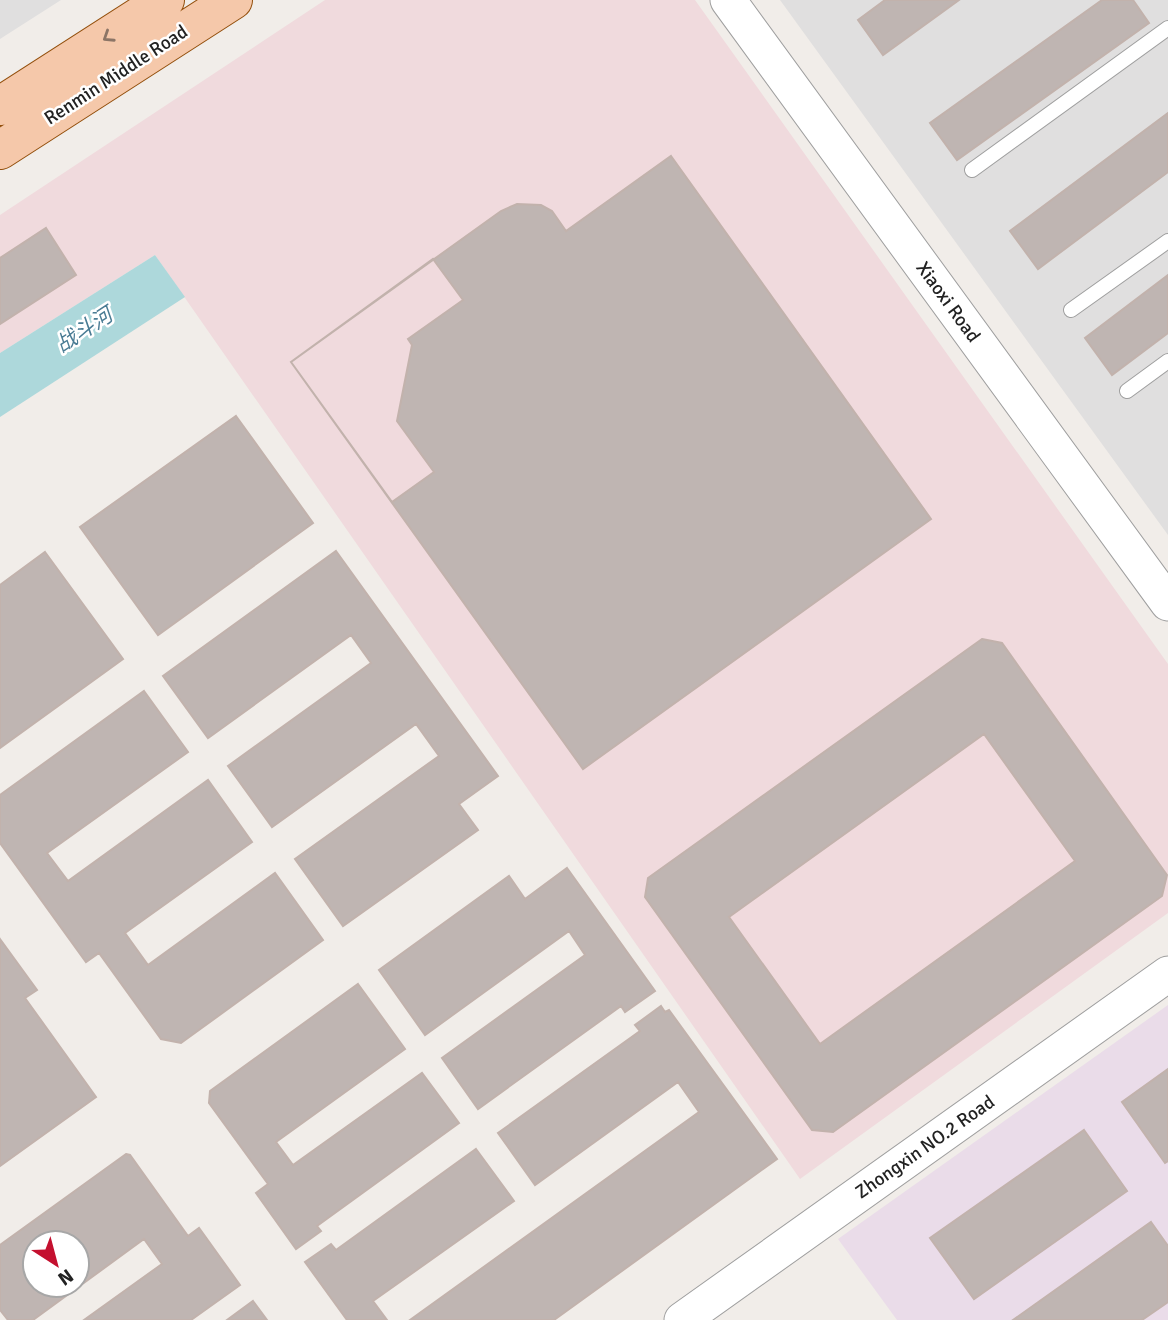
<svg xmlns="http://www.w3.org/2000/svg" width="1168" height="1320" font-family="Signika,'Noto Sans SC',sans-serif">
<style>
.residential{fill:#e0dfdf}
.commercial{fill:#f0dadd}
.industrial{fill:#eadce9}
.water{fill:#add8db}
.building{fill:#bfb5b2;stroke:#c2b2ac;stroke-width:2;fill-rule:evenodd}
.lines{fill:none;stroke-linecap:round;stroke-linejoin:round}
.service-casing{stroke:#9f9f9f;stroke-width:16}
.tertiary-casing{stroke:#9f9f9f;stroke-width:37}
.primary-casing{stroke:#934f0c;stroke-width:40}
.service{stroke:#fff;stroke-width:14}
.tertiary{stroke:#fff;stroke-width:35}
.primary{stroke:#f5c8aa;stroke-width:38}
.oneway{stroke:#8c7566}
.labels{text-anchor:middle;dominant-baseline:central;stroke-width:5;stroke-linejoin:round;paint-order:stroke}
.street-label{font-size:19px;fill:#222;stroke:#fff}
.water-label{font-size:21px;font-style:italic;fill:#4a7c94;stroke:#fff}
</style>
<rect width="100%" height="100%" fill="#f1ede9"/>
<path class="residential" d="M 0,0 L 61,0 L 0,39 Z
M 780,0 L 1168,0 L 1168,535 Z"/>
<path class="commercial" d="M 325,0 L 695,0 L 1168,664 L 1168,913 L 800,1179 L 155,255 L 0,353 L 0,215 Z"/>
<path class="industrial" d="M 1168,1005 L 1168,1320 L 897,1320 L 838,1239 Z"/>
<path class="water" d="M 155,255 L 185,297 L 0,417 L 0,353 Z"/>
<path class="building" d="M 885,0 L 959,0 L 883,55 L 858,20 Z
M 1102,0 L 1133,0 L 1149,23 L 957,160 L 930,123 Z
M 1168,113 L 1168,172 L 1038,269 L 1010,231 Z
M 671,156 L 931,519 L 583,769 L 291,362 L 501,211 L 517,204 L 541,205 L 552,211 L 566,231 Z
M 46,228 L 76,275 L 0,324 L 0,258 Z
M 433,259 L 463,300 L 408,339 L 412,345 L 397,421 L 434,472 L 392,502 L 291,362 Z
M 1168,275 L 1168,333 L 1112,375 L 1085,338 Z
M 236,416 L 313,523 L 158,635 L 80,527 Z
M 336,551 L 498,776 L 459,804 L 478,830 L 343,926 L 295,859 L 439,756 L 416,724 L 272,827 L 228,766 L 371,663 L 351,635 L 208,738 L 163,676 Z
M 45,552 L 123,659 L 0,748 L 0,585 Z
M 982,639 L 1002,643 L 1167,875 L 1162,896 L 833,1132 L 812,1130 L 645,897 L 648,878 ZM 984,734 L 1075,861 L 820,1044 L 729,917 Z
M 144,691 L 188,752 L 47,853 L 68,881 L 208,780 L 252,842 L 125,933 L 148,965 L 275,873 L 323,940 L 181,1043 L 161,1039 L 99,953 L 86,962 L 0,843 L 0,795 Z
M 567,868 L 655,991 L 625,1012 L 621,1006 L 478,1109 L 442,1058 L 585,955 L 569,931 L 425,1035 L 379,970 L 509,876 L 525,899 Z
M 0,939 L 37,990 L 25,998 L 96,1097 L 0,1166 Z
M 358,984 L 405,1049 L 276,1142 L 293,1165 L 422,1073 L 459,1123 L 317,1226 L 321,1231 L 296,1249 L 256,1193 L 268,1184 L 209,1103 L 210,1091 Z
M 661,1006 L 665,1012 L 669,1010 L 777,1159 L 554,1320 L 410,1320 L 699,1112 L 678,1082 L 535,1185 L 498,1133 L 640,1031 L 635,1025 Z
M 1168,1069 L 1168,1161 L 1165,1163 L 1122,1102 Z
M 1084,1130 L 1127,1191 L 974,1299 L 930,1238 Z
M 476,1149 L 514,1201 L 373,1301 L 387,1320 L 347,1320 L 305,1262 L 331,1244 L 336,1250 Z
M 126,1154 L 130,1155 L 188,1236 L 199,1228 L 240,1285 L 191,1320 L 84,1320 L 162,1264 L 144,1239 L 33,1320 L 8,1320 L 0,1310 L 0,1245 ZM 35,1243 L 77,1243 L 77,1285 L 35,1285 Z
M 1151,1222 L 1168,1246 L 1168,1302 L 1142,1320 L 1013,1320 Z
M 253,1301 L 267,1320 L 227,1320 Z"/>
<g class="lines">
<g class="service-casing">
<path id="service" d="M 972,170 L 1168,28
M 1071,310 L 1168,241
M 1127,391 L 1168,361"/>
</g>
<g class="tertiary-casing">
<path id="tertiary" d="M 728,0 L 1168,603
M 682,1320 L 1168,974"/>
</g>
<g class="primary-casing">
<path id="primary" d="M 0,106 L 165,0
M 0,150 L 233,0"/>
</g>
<use href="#service" class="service"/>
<use href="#tertiary" class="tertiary"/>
<use href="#primary" class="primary"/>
</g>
<defs><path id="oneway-chevron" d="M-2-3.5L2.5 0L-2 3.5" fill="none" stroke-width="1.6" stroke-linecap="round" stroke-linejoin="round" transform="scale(1.75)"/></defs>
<use class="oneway" href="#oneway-chevron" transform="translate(108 37) rotate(147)"/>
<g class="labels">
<g class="street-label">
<text transform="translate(116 75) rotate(-33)">Renmin Middle Road</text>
<text transform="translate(948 302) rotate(54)">Xiaoxi Road</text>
<text transform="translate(925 1147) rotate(-35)">Zhongxin NO.2 Road</text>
</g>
<g class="water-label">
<text transform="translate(84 330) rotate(-33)">战斗河</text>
</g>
</g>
<g transform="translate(56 1264) rotate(144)"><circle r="33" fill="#ffffff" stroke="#a7a7a7" stroke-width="2"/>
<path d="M0-5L12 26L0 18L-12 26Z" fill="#c4102f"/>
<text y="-10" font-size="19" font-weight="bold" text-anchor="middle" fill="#222222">N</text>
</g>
</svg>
